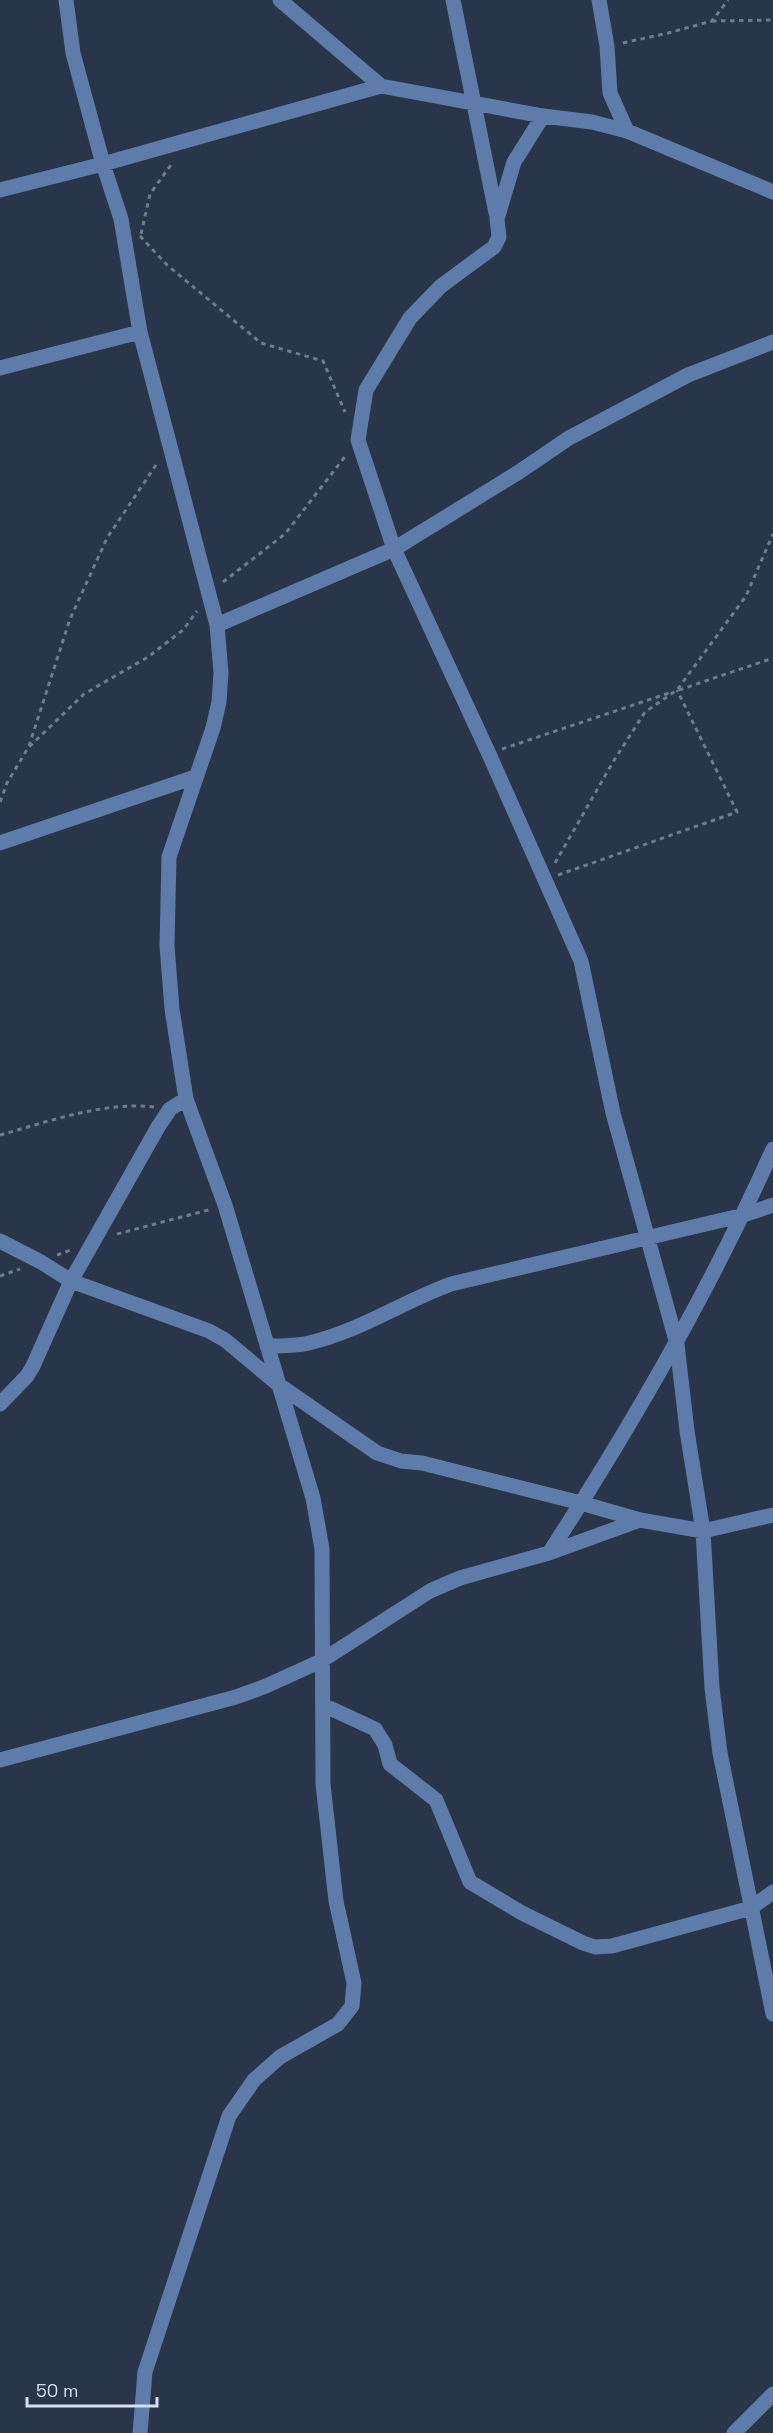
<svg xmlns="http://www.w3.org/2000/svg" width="773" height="2433" font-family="'Space Grotesk',sans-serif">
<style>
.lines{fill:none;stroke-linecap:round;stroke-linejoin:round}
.path{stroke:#707c8e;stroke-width:3;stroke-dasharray:4.5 4.5;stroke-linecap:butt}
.minor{stroke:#5f7ba9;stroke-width:15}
</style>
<rect width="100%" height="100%" fill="#28354b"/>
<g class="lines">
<path class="path" d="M 712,21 L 773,20
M 623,43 L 668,33 L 712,21 L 728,0
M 141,234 L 150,194 L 173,162
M 140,236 L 167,265 L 261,343 L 323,361 L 345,412
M 223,582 L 285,534 L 347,454
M 679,690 L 773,658
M 29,746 L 70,619 L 107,538 L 158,462
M 502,749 L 672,692
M 0,802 L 7,783 L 28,748 L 84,694 L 148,657 L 183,630 L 197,611
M 555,863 L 613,762 L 645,712 L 677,690 L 746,596 L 773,534
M 558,875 L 737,812 L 677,690
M 0,1135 C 47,1122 105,1101 154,1107
M 117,1234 L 212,1209
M 57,1255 L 71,1250
M 0,1276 L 20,1269"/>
<path class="minor" d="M 66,0 L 73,53 L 103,164 L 121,219 L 140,332 L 217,625 L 221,673 L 219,702 L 213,728 L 169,857 L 167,946 L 172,1009 L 186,1099 L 225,1205 L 313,1498 L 322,1549 L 323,1784 L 336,1901 L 354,1983 L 352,2006 L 338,2024 L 280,2057 L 254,2080 L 229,2116 L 145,2372 L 140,2433
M 280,0 L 381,86 L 543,116 L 592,122 L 627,131 L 773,192
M 453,0 L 496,213
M 599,0 L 607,46 L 610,93 L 627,131
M 543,116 L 514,162 L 497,219 L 499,237 L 494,247 L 441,286 L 410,318 L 366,390 L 358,440 L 394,549 L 489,754 L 581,961 L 613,1113 L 677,1344 L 687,1431 L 703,1531 L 712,1688 L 720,1753 L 773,2014
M 0,190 L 103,164 L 381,86
M 0,368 L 140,332
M 217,625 L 394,549 L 519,472 L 569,438 L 688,375 L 773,342
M 0,843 L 195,777
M 0,1241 L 41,1262 L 71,1281 L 209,1331 L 225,1340 L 279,1385 L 377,1453 L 401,1461 L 422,1463 L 581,1503 L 640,1520 L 703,1531 L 773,1515
M 267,1346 C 281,1346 296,1346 309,1343 C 360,1331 402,1302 451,1284 L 744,1215 L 773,1205
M 0,1404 L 27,1376 L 33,1366 L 71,1281 L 158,1127 L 170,1109 L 186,1099
M 549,1553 C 633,1424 710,1290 773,1149
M 323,1705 L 375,1729 L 385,1745 L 390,1764 L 436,1800 L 470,1882 L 522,1913 L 583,1943 L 595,1947 L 612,1946 L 751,1908 L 773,1892
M 0,1760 L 236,1697 L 266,1686 L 321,1661 L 430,1591 L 460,1578 L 549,1553 L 640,1520
M 734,2433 L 773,2394"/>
</g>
<path d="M27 2397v9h130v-9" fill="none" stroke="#d6dfed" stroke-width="3"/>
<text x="36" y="2397" font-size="18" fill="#d6dfed" stroke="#28354b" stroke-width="4.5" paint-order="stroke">50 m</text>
</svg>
